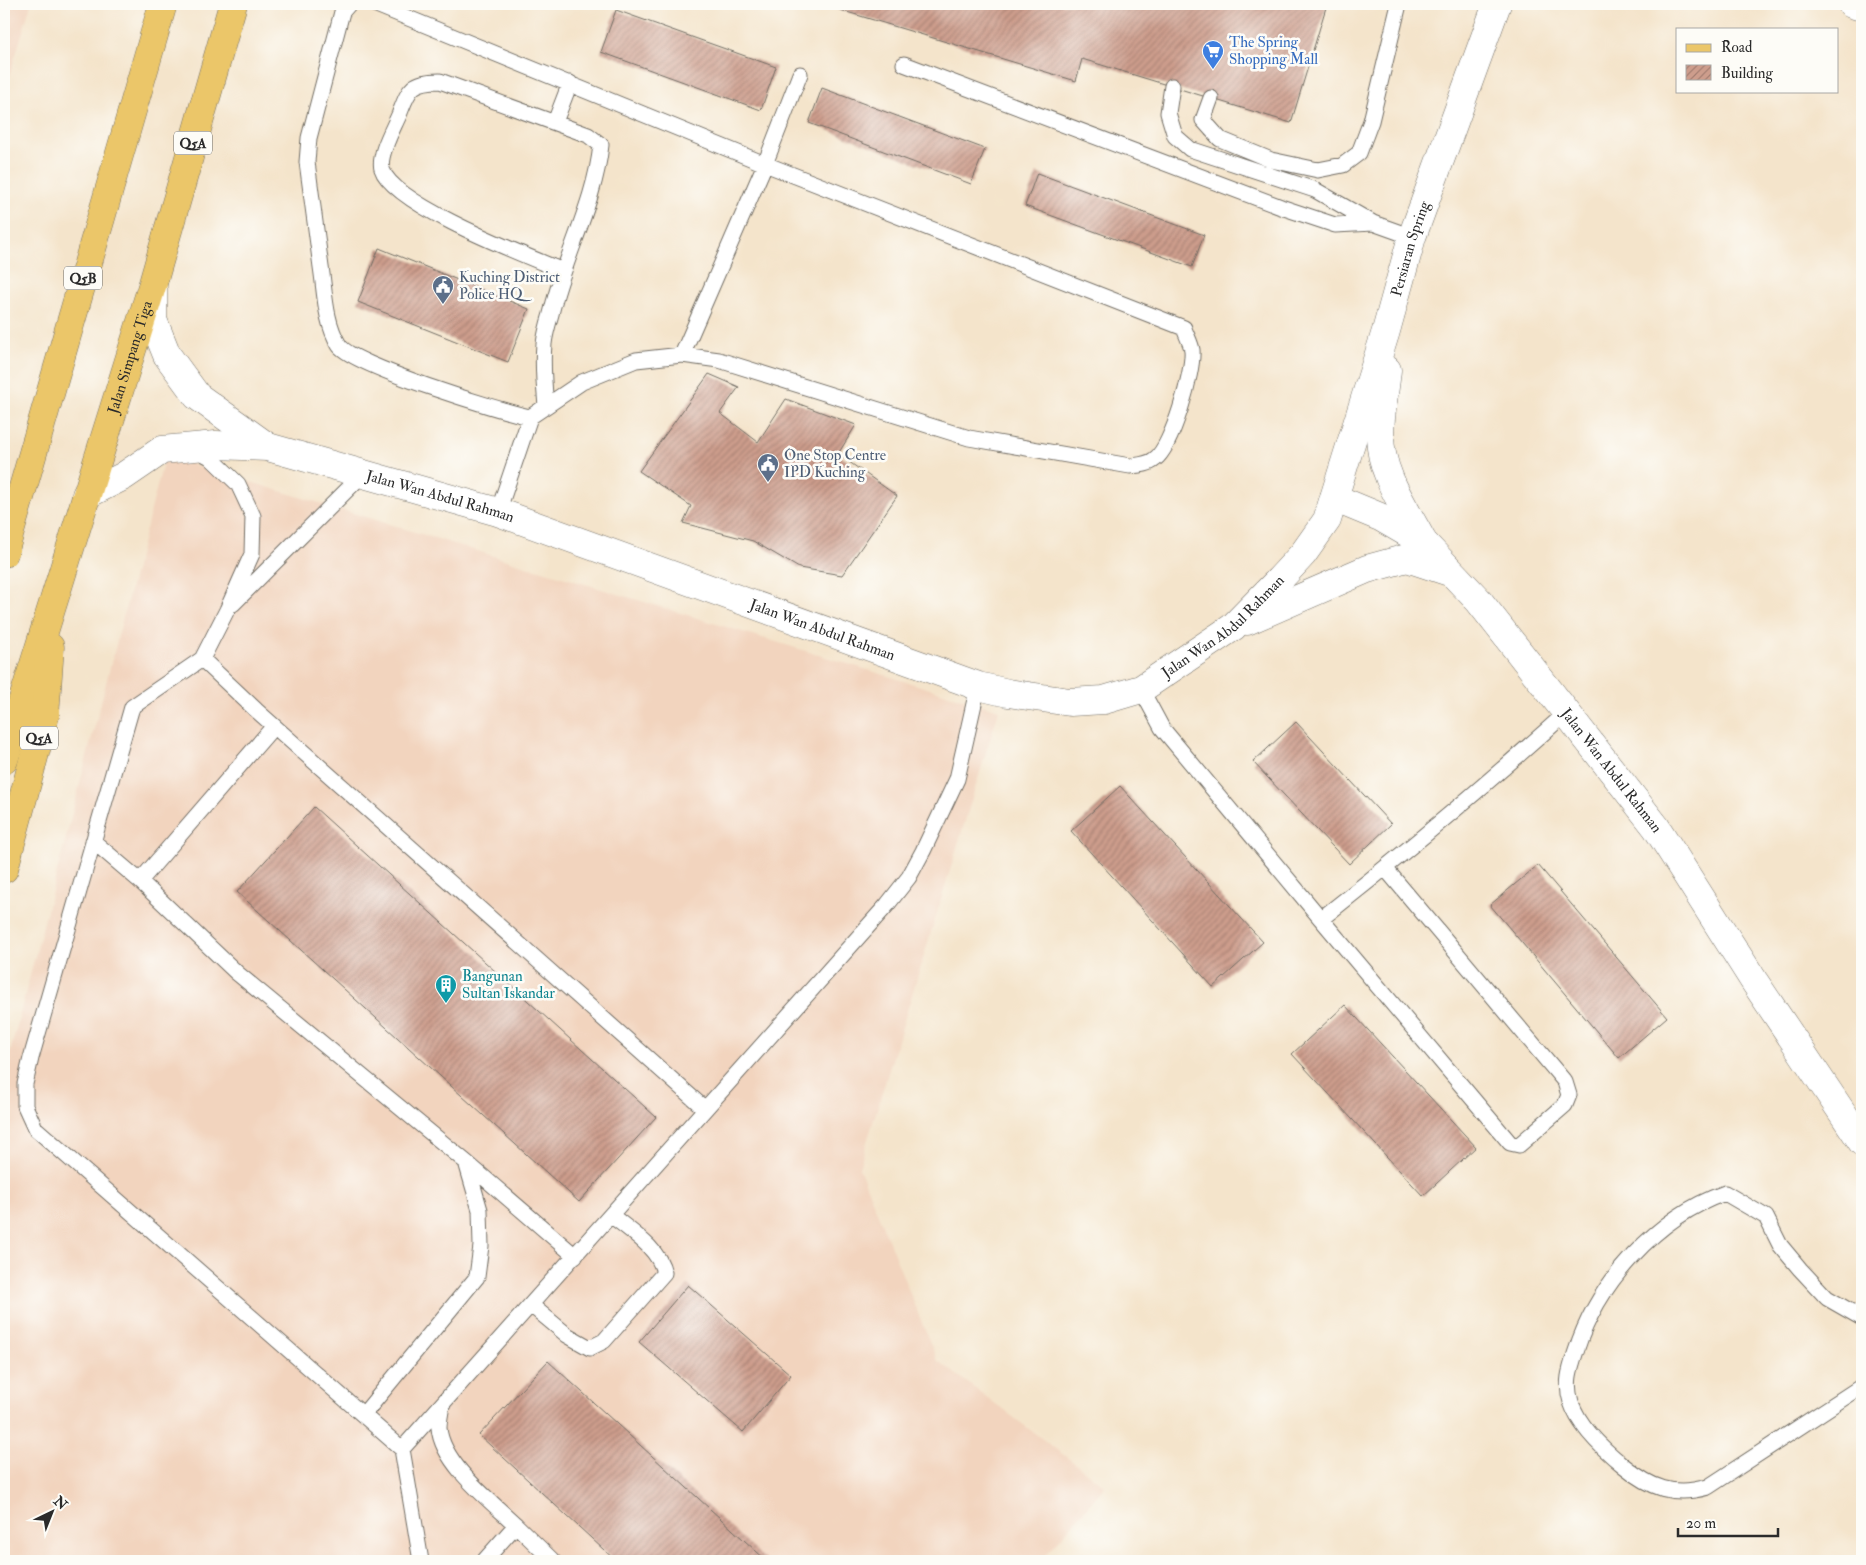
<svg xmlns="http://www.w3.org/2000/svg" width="1866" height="1565" font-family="'IM FELL Double Pica',serif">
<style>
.built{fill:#f2d4be}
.building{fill:url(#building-hatch)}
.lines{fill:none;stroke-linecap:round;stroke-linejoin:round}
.service-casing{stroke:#716c63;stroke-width:17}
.minor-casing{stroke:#716c63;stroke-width:29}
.tertiary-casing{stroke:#716c63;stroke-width:29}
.primary-casing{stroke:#716c63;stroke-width:29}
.service{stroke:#fff;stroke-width:15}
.minor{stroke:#fff;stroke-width:28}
.tertiary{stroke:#fff;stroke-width:28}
.primary{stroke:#ebc669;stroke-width:28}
.labels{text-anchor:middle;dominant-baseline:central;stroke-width:5;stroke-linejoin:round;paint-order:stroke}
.shield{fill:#fdfcf7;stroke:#6a6a68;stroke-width:1}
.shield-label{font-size:14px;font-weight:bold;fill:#2b2b2b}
.shop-label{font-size:15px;fill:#366cbe;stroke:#fdfcf7;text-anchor:start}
.street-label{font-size:15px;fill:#2b2b2b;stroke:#fdfcf7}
.service-label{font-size:15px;fill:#4e5e75;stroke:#fdfcf7;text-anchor:start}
.culture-label{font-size:15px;fill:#0d838f;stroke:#fdfcf7;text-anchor:start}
</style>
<defs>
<pattern id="building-hatch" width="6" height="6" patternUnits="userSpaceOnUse" patternTransform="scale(1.25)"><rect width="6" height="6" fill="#cd9d8c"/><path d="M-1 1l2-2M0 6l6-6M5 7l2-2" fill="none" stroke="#a78073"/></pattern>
</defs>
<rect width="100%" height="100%" fill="#fdfcf7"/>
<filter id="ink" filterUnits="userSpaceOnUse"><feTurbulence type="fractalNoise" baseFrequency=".02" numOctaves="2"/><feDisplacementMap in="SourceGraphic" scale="10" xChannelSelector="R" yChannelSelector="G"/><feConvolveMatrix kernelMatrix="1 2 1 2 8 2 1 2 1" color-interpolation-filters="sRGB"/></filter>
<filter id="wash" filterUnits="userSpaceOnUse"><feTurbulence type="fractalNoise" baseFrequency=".0096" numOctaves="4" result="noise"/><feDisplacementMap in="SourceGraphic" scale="20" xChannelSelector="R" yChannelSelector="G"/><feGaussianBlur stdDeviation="1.12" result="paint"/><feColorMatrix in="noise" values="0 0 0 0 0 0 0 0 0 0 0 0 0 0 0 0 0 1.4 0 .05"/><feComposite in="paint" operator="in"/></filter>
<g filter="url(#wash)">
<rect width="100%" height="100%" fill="#f4e4cb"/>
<path class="built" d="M 4,4 L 31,4 L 4,94 Z
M 165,456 L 999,710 L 859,1168 L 937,1360 L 1105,1486 L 1041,1561 L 4,1561 L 4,1076 Z"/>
<g id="blocks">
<path class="building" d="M 839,4 L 1327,4 L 1291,123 L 1082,59 L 1076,81 L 837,9 Z
M 616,10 L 776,67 L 761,110 L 601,52 Z
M 822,88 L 985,149 L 971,184 L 809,123 Z
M 1037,173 L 1204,235 L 1192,267 L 1025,206 Z
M 379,248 L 529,309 L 508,362 L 358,302 Z
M 709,374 L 739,387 L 720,413 L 758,442 L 786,399 L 856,425 L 838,454 L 897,496 L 842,575 L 799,568 L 753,541 L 683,523 L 691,506 L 639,471 Z
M 1296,722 L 1391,824 L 1349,864 L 1253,762 Z
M 1120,786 L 1263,942 L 1213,987 L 1071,831 Z
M 314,807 L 656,1117 L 579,1202 L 237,892 Z
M 1538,865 L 1667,1017 L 1619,1058 L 1490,905 Z
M 1345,1005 L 1476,1147 L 1423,1196 L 1292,1054 Z
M 688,1285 L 791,1375 L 743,1432 L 639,1342 Z
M 548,1361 L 767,1561 L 616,1561 L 479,1435 Z"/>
</g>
</g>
<g filter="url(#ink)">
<use href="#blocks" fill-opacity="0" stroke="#716c63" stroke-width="1"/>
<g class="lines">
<g class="service-casing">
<path id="service" d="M 349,4 L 342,12 L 309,138 L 307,162 C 312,197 316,232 321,267 C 325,293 325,322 339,345 C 351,365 500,411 530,417
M 374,4 L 765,164 L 1184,328 C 1186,335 1191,343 1192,350 C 1194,371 1172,447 1155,459 C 1148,465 1139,465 1130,466 L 969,438 L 719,360 L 682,355 L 636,360 L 582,382 L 530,417 L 498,512
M 904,64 L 1281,207 L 1335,225 L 1373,223
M 1172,86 L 1168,113 L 1175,136 L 1190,149 L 1315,190 L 1373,223 L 1412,237
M 1211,98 L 1203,120 L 1220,139 L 1271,160 L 1318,170 L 1343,165 L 1359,153 L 1371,121 L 1399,4
M 555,122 L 570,83
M 682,355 L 765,164 L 800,74
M 546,406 C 544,385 542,365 544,344 C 545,334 548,324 551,314 C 564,257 595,203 601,145 L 588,135 L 440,81 C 410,81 409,90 399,115 C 393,129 378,155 382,169 C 393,205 527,256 563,271
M 195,449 L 210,457 L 238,484 L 253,516 L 252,554 L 227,610 L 202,659 L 132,707 L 31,1058 L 25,1084 L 25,1106 L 35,1128 L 402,1449 L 421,1561
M 233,604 L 362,475
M 202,659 L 256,710 L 705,1109
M 1141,689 L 1162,728 L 1321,919 C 1405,853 1487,784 1567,712
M 93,841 L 140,881 L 237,973 L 466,1162 L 575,1256
M 140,881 L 274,726
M 1321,919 L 1510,1143 L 1519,1145 L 1565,1105 L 1569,1095 L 1565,1082 L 1385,868
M 531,1305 L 567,1335 L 590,1348 L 604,1341 L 664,1273 C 659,1248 630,1231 611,1215
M 1862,1318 L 1827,1298 L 1800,1269 L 1780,1245 L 1766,1217 L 1725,1193 C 1657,1217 1598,1282 1576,1351 C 1570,1369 1565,1383 1571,1402 C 1579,1427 1604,1450 1624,1466 C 1651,1488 1673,1497 1708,1487 L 1862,1386
M 442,1405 C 441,1412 439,1420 439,1428 C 442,1464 491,1501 516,1525
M 363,1415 L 477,1277 L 481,1246 L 480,1210 L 466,1162
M 402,1449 L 887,905 L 909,877 L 923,851 L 957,779 L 978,686
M 484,1561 L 516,1525 L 553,1561"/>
</g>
<g class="minor-casing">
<path id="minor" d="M 1852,4 L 1862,7"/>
</g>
<g class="tertiary-casing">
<g id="tertiary">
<path d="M 153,288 L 153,320 L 167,355 L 197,396 L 268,447"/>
<path d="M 1387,370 C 1385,392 1380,414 1380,435 C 1380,474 1406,509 1423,542"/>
<path id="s1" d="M 86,495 L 124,476 L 162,450 L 216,445 L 268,447 L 498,512 L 978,686 L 1008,693 L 1070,702 L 1104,700 L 1141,689 L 1233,627 L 1279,580 L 1303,554 L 1327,520 L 1386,331 L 1412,237 L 1497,4"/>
<path id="s2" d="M 1334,498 L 1380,517 L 1423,542 L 1479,601 L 1656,827 L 1754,981 L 1862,1142"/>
<path d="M 1247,621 L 1367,569 L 1407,558 L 1449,572"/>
</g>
</g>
<g class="primary-casing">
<g id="primary">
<path d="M 4,553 L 163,4"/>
<path id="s3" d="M 4,760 L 153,283 L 233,4"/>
<path d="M 4,869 L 45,716 L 50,647"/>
</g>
</g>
<use href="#service" class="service"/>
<use href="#minor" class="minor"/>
<use href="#tertiary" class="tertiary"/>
<use href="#primary" class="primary"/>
</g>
</g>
<defs>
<g id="supermarket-pin" transform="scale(1.125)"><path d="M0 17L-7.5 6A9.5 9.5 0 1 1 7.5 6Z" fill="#3f7fe0" stroke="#fdfcf7"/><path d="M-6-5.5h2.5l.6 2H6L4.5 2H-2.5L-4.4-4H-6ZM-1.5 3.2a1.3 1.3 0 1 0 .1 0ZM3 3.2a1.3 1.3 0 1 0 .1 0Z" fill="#fff"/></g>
<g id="civic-pin" transform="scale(1.125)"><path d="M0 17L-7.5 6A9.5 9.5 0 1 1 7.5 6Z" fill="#5c6f8a" stroke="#fdfcf7"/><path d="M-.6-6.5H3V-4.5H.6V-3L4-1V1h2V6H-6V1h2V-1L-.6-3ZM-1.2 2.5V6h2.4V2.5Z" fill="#fff"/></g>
<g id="building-pin" transform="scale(1.125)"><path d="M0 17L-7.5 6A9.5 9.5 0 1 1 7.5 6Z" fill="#0f9aa8" stroke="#fdfcf7"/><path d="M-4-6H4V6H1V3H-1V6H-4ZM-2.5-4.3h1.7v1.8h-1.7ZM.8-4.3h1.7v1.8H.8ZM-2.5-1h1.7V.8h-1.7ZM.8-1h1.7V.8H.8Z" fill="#fff"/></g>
</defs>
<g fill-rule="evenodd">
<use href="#supermarket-pin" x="1213" y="51"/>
<use href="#civic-pin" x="443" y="286"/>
<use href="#civic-pin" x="768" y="464"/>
<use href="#building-pin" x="446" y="985"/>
</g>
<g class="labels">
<g class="shield">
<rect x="174" y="131.5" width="38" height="23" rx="4"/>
<rect x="64" y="266.5" width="38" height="23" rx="4"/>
<rect x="20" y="726.5" width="38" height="23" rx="4"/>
</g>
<g class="shield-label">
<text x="193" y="143">Q5A</text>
<text x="83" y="278">Q5B</text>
<text x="39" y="738">Q5A</text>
</g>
<g class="shop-label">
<text x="1229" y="42">The Spring<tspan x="1229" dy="17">Shopping Mall</tspan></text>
</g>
<g class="street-label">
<text stroke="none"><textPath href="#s1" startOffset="1648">Persiaran Spring</textPath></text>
<text stroke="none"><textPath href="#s3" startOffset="422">Jalan Simpang Tiga</textPath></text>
<text stroke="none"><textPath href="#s1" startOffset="374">Jalan Wan Abdul Rahman</textPath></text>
<text stroke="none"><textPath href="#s1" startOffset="1214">Jalan Wan Abdul Rahman</textPath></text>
<text stroke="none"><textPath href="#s1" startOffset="779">Jalan Wan Abdul Rahman</textPath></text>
<text stroke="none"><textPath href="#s2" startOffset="396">Jalan Wan Abdul Rahman</textPath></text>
</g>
<g class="service-label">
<text x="459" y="277">Kuching District<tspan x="459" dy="17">Police HQ</tspan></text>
<text x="784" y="455">One Stop Centre<tspan x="784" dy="17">IPD Kuching</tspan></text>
</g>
<g class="culture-label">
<text x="462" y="976">Bangunan<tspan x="462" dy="17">Sultan Iskandar</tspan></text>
</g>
</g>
<rect width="1866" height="1565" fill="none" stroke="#fdfcf7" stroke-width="20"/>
<rect x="1676" y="28" width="162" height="65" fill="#fdfcf7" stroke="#a9a8a5"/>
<rect x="1686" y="44" width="25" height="8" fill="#ebc669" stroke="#a9a8a5"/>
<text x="1721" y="52" font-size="15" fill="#2b2b2b">Road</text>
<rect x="1686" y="65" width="25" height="15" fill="url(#building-hatch)" stroke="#a9a8a5"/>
<text x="1721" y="78" font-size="15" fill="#2b2b2b">Building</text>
<g transform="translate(52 1512) rotate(43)" stroke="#fdfcf7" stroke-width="4" paint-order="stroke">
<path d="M0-4L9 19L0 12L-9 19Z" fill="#2b2b2b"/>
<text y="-8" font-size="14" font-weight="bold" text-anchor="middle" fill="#2b2b2b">N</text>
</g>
<path d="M1678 1528v8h100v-8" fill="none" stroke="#2b2b2b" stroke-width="2.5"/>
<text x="1686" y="1528" font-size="15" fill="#2b2b2b" stroke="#fdfcf7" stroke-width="4" paint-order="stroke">20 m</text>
</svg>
